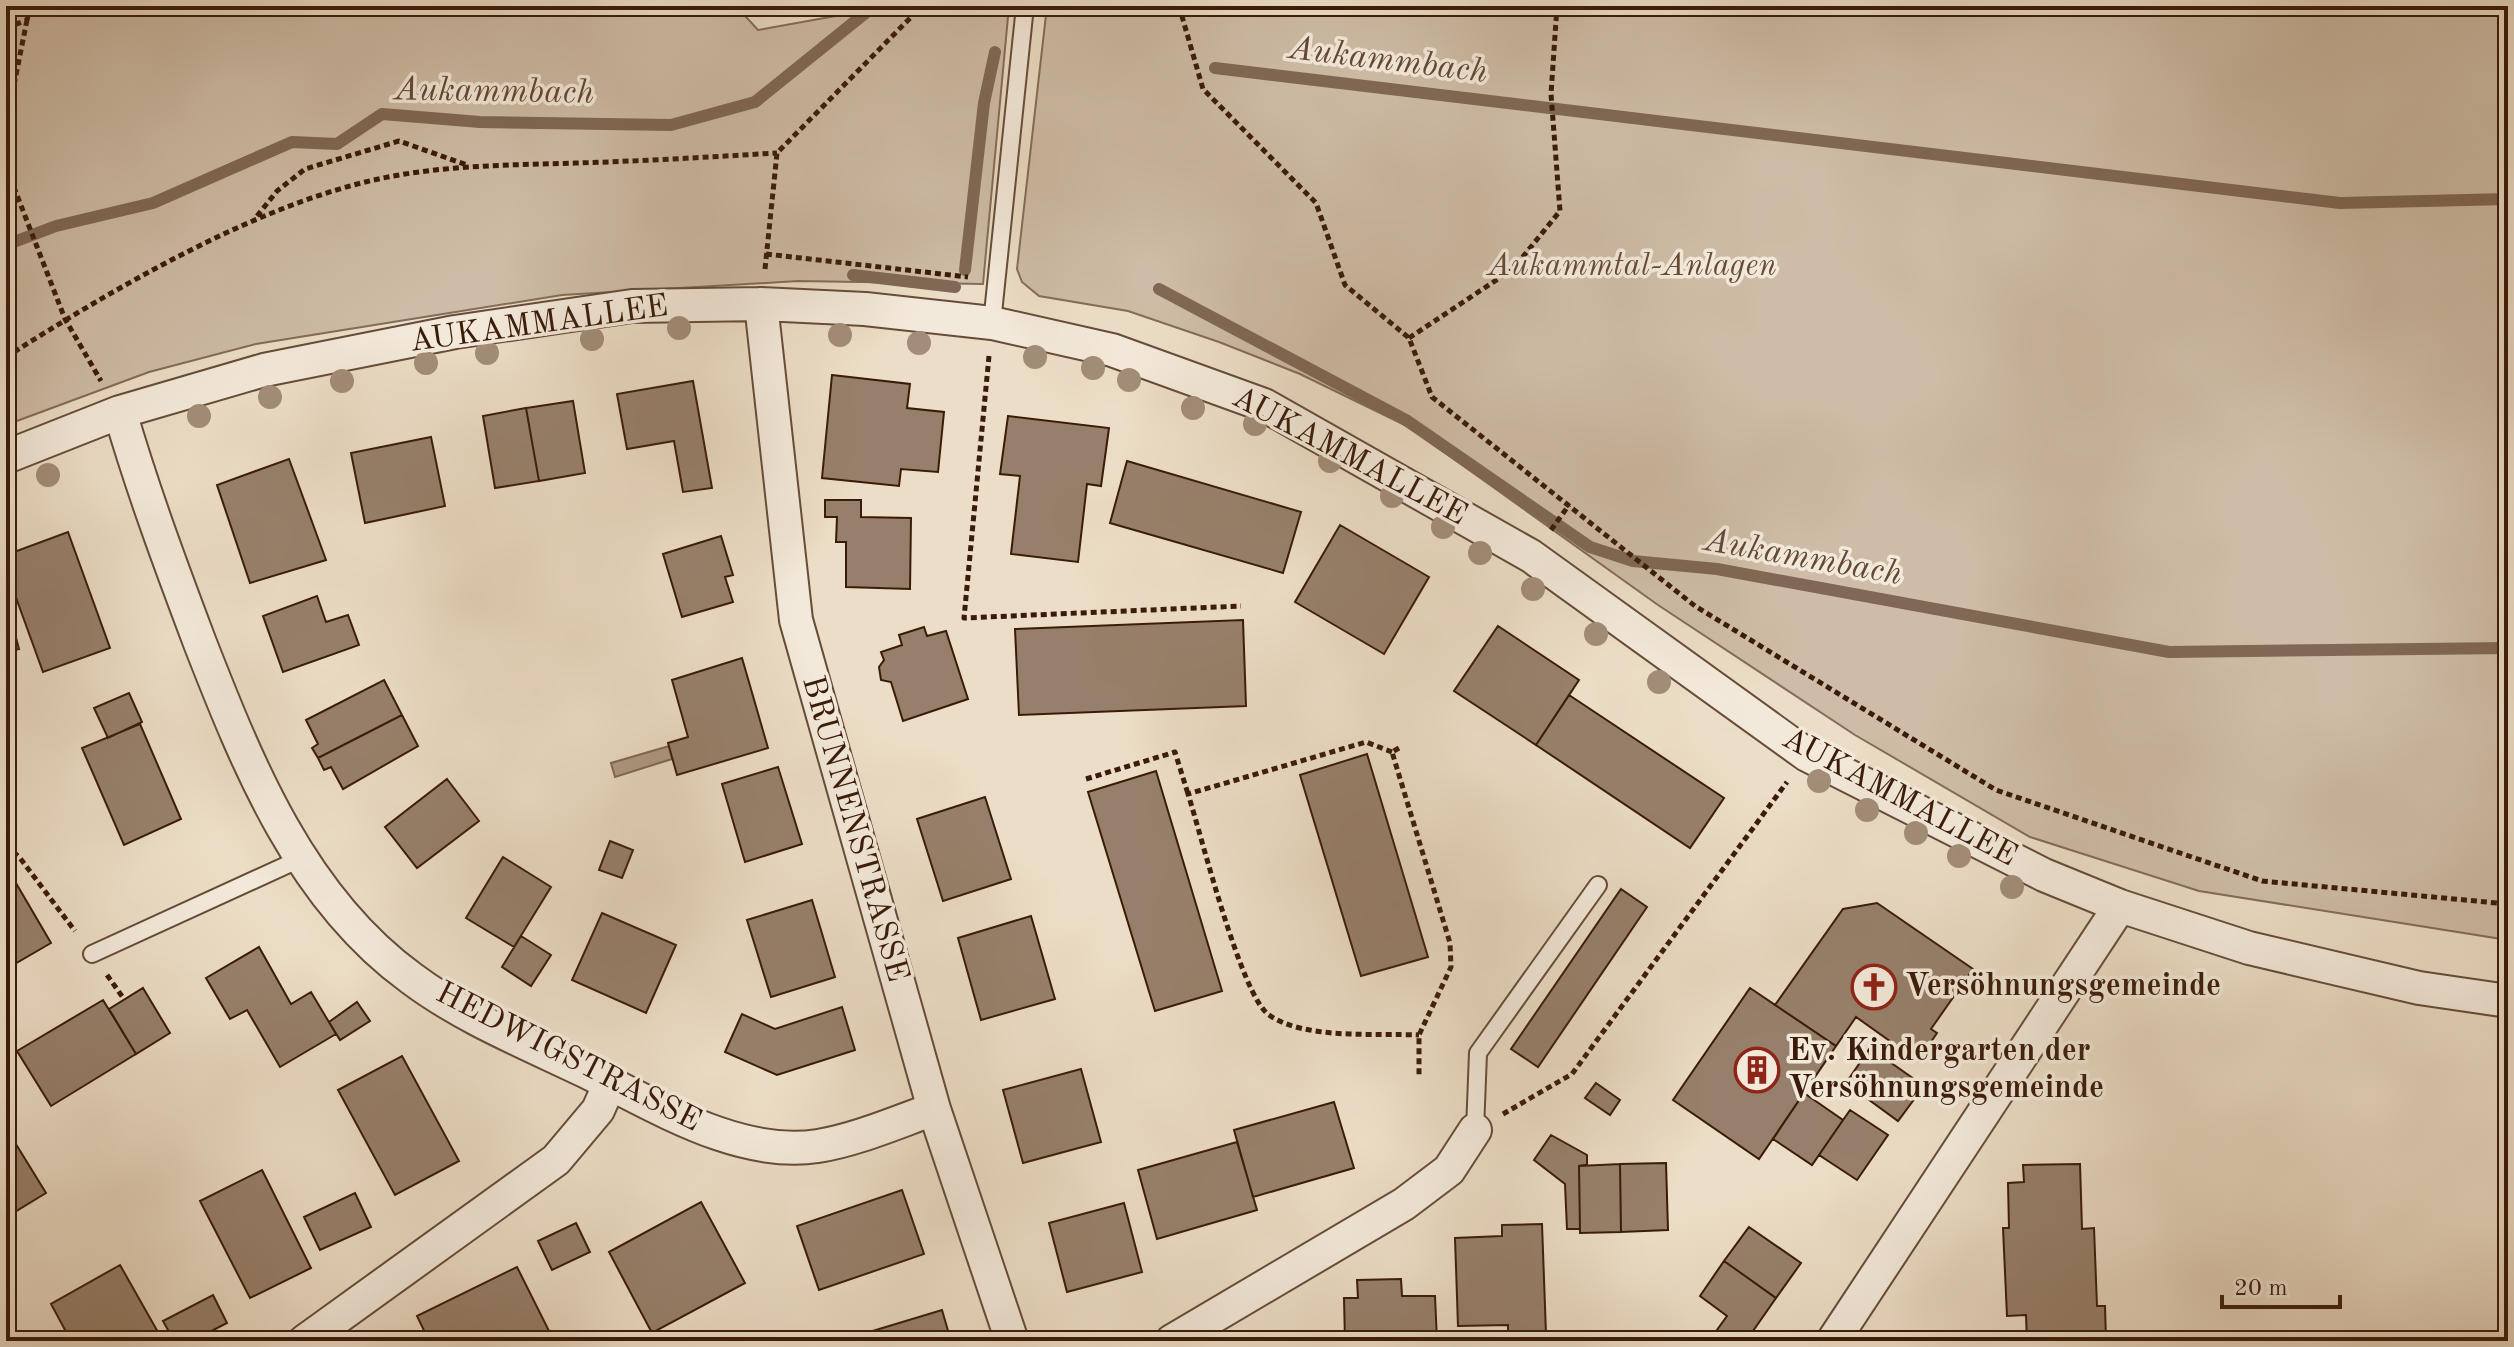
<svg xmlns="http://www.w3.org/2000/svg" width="2514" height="1347" font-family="'Old Standard TT',serif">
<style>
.green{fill:#cebca6;stroke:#846c58;stroke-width:2}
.water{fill:#af9b86;stroke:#806854;stroke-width:2}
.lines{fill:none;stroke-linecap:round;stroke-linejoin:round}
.stream{stroke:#806854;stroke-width:12}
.building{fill:#97806b;stroke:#3a1b09;stroke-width:2}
.service-casing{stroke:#664c38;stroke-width:20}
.minor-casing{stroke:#664c38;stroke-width:36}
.path{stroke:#3a1b09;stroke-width:5;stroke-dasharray:6 4;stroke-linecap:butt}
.service{stroke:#f3e9da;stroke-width:16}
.minor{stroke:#f3e9da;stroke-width:32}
.tree{fill:#a28d78}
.labels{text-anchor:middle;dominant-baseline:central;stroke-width:7;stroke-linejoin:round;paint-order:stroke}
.park-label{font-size:32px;font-style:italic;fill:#664b38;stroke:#f3e9da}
.street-label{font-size:32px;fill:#3a1b09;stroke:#f3e9da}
.poi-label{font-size:32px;font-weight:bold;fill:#3a1b09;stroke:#f3e9da;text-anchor:start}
.water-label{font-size:34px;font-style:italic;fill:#634835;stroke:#f3e9da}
</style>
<rect width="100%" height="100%" fill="#ecddc6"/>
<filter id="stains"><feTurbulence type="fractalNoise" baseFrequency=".0025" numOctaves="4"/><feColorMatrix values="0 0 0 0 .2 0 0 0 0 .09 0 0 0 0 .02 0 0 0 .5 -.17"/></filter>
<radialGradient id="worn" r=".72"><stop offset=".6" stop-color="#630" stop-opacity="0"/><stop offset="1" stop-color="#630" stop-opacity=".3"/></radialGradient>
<path class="green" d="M 6,6 L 538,6 L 543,11 L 587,6 L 736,6 L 758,30 L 863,11 L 869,6 L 1009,6 L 983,284 L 798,281 L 562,295 L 256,344 L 149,372 L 6,425 Z
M 1047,6 L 2508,6 L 2508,940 L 2199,891 L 2030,837 L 1855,735 L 1658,605 L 1409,427 L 1300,374 L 1219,342 L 1128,311 L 1039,296 L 1022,282 L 1017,269 Z"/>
<path class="water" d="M 669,746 L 672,759 L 615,777 L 611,763 Z"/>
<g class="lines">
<path class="stream" d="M 1215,68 L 2340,203 L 2508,199
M 6,245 L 56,226 L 153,203 L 292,142 L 337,144 L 382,114 L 480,122 L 671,125 L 755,102 L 874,6
M 965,270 L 984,103 L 995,52
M 853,275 L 955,287
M 1159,289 L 1406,420 L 1590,547 L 1633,561 L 1717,569 L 2169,652 L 2508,648"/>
</g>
<path class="building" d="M 832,375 L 910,384 L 907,408 L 944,412 L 938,472 L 901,469 L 899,486 L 822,478 Z
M 693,381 L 712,488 L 683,492 L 674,441 L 627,449 L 617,394 Z
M 573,401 L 585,473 L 539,481 L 526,408 Z
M 526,408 L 539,481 L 495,488 L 483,416 Z
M 1008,416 L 1109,428 L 1101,486 L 1087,484 L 1078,562 L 1011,554 L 1020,476 L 1000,474 Z
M 431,437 L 445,506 L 365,523 L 351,453 Z
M 289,459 L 326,560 L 250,583 L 217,485 Z
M 1127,461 L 1301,512 L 1283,573 L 1110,523 Z
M 825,500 L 861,500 L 861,517 L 911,518 L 910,589 L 846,587 L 846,542 L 836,542 L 837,517 L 825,517 Z
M 1340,525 L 1429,577 L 1384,654 L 1295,602 Z
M 68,532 L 110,648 L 43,672 L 6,570 L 6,555 Z
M 721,536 L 733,575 L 725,577 L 733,602 L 682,617 L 663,554 Z
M 317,596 L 326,622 L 348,615 L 359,645 L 283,672 L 263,616 Z
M 6,600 L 19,649 L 6,652 Z
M 1243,620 L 1246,706 L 1019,715 L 1015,629 Z
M 1498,626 L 1579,680 L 1536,745 L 1454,691 Z
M 924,627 L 927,636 L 946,631 L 968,699 L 903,721 L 891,682 L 881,680 L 879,667 L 884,660 L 881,652 L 902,645 L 899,635 Z
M 742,658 L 768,748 L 677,775 L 668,743 L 688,737 L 672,680 Z
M 384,680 L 402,715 L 318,758 L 312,748 L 318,744 L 306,720 Z
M 129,693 L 142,722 L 108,738 L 94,708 Z
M 1569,695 L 1724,798 L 1690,848 L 1536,745 Z
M 402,715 L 418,746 L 343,789 L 331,767 L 324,770 L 318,758 Z
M 140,724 L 181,819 L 124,845 L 82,748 Z
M 1367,754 L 1428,957 L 1361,976 L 1300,775 Z
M 778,767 L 802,844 L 745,862 L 722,784 Z
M 1156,771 L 1222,991 L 1155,1011 L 1088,792 Z
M 447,779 L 479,821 L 417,868 L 385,827 Z
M 985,797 L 1011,879 L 943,901 L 917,819 Z
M 610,841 L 633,850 L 622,878 L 599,870 Z
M 503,857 L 551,887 L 514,947 L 466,918 Z
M 6,866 L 51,943 L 6,969 Z
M 1621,889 L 1647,907 L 1538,1067 L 1511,1049 Z
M 812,900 L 835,977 L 771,997 L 747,920 Z
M 1877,903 L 1973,969 L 1931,1029 L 1937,1033 L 1918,1061 L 1856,1017 L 1836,1046 L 1775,1005 L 1843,909 Z
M 602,913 L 676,945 L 646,1013 L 572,980 Z
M 1031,916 L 1055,999 L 981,1020 L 958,938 Z
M 521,936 L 551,955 L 531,986 L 502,967 Z
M 259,947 L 291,1004 L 311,992 L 336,1034 L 280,1067 L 247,1010 L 230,1019 L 206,978 Z
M 143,988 L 170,1033 L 136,1054 L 109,1009 Z
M 1750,988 L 1836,1046 L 1759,1159 L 1673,1100 Z
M 103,1000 L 136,1054 L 51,1106 L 17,1051 Z
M 357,1002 L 370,1021 L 340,1040 L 329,1022 Z
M 842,1007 L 855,1050 L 777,1075 L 725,1052 L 742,1014 L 775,1029 Z
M 1870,1048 L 1924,1086 L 1898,1121 L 1846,1083 Z
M 402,1056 L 459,1161 L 395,1195 L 338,1090 Z
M 1081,1069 L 1101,1142 L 1023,1163 L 1003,1090 Z
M 1596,1083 L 1620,1100 L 1610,1115 L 1585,1098 Z
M 1804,1093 L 1843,1120 L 1812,1165 L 1773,1139 Z
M 1334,1102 L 1354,1168 L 1253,1197 L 1234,1130 Z
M 1850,1110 L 1888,1135 L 1857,1180 L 1819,1155 Z
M 6,1128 L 46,1193 L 13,1213 L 6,1201 Z
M 1551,1135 L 1587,1155 L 1587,1165 L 1579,1166 L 1580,1229 L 1567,1229 L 1565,1184 L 1534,1160 Z
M 1237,1142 L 1257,1210 L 1157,1239 L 1138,1170 Z
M 1666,1163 L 1668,1230 L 1621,1232 L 1620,1164 Z
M 1620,1164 L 1621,1232 L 1580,1233 L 1579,1166 Z
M 2080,1164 L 2082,1229 L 2094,1228 L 2097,1306 L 2105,1306 L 2106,1341 L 2027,1341 L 2026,1315 L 2007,1316 L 2003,1228 L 2009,1228 L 2008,1183 L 2024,1182 L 2023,1165 Z
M 262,1170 L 311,1268 L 250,1298 L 200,1201 Z
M 902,1190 L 924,1254 L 819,1290 L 797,1226 Z
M 355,1193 L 371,1227 L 320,1250 L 304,1217 Z
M 701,1202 L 745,1283 L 652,1333 L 609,1252 Z
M 1124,1203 L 1142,1272 L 1067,1292 L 1049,1223 Z
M 576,1223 L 590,1252 L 552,1270 L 538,1241 Z
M 1542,1224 L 1546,1334 L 1508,1335 L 1508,1325 L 1458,1326 L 1455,1238 L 1502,1236 L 1502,1225 Z
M 1749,1227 L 1801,1263 L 1776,1298 L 1724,1261 Z
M 1724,1261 L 1776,1298 L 1746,1341 L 1709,1341 L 1727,1316 L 1700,1296 Z
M 120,1265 L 163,1341 L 71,1341 L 51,1304 Z
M 517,1267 L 554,1341 L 429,1341 L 417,1316 Z
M 1401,1279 L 1402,1296 L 1435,1296 L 1437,1341 L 1345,1341 L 1344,1298 L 1358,1298 L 1357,1280 Z
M 213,1295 L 227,1323 L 192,1341 L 174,1341 L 163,1321 Z
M 942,1310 L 951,1341 L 868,1341 L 866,1333 Z"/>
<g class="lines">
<g class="service-casing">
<path id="service" d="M 992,323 L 1025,6
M 92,954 L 302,858
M 1475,1130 L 1478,1053 L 1598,885"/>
</g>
<g class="minor-casing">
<path id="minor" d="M 761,304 L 796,620 L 934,1109 L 1012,1341
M 120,412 C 143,491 171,566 200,643 C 248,766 301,898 411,978 C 464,1018 529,1044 589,1073 C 657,1106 738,1158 818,1146 C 856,1140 897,1122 934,1109
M 6,457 L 120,412 L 264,370 L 455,332 L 632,306 L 761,304 L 865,309 L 992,323 L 1112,350 L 1264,405 L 1531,556 L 1807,755 L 2044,875 L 2120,906 L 2249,948 L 2419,988 L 2508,1001
M 305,1341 L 556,1160 L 598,1110 L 610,1083
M 1172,1341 L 1404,1204 L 1449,1170 L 1475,1130
M 1833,1341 L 2120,906"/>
</g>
<path class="path" d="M 1179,6 L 1203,89 L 1316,203 L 1345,285 L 1409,338 L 1432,397 L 1695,606 L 1996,790 L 2262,881 L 2508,904
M 27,20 L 7,120 L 8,172 L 65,319 L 101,381
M 6,28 L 27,20 L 31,6
M 257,216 L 277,191 L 305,169 L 399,141 L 467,165
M 766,254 L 968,277
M 765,269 L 777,153 L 922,6
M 1409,338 L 1513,269 L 1560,211 L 1551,94 L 1557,6
M 989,356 L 964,618 L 1241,606
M 6,357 C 115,288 257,204 383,178 C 447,165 512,165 577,163 C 643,161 710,157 777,153
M 1551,530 L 1569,505
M 1399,748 L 1392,752 L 1450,943 L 1451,967 L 1419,1035 L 1419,1077
M 1392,752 L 1366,742 L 1188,794 C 1201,834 1241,996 1269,1015 C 1305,1040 1376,1033 1419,1035
M 1086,779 L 1175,752 L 1188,794
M 6,845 L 20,858 L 75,931
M 107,975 L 124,999
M 1503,1114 L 1572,1074 L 1787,782"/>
<use href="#service" class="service"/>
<use href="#minor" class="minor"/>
</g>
<g class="tree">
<circle cx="679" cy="328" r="12"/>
<circle cx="840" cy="335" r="12"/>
<circle cx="592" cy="339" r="12"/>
<circle cx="919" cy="343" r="12"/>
<circle cx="487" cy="353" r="12"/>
<circle cx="1035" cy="357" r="12"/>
<circle cx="426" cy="363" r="12"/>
<circle cx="1093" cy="368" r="12"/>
<circle cx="1129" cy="380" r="12"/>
<circle cx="342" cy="381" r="12"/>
<circle cx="270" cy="397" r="12"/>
<circle cx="1193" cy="408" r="12"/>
<circle cx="199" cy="416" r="12"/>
<circle cx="1255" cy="424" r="12"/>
<circle cx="1330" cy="461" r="12"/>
<circle cx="48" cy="475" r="12"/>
<circle cx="1392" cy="496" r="12"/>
<circle cx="1443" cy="527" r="12"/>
<circle cx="1480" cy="553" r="12"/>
<circle cx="1533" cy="589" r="12"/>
<circle cx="1596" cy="634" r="12"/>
<circle cx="1659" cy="682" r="12"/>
<circle cx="1819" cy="781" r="12"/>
<circle cx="1867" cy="810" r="12"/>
<circle cx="1916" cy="833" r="12"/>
<circle cx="1959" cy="856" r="12"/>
<circle cx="2012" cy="887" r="12"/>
</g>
<defs>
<g id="church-ring" transform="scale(2.3)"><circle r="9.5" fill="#f3e9da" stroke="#8f2418" stroke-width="1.5"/><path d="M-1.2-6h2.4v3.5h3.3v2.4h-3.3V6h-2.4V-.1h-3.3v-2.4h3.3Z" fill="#8f2418"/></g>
<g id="building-ring" transform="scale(2.3)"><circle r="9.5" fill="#f3e9da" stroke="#8f2418" stroke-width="1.5"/><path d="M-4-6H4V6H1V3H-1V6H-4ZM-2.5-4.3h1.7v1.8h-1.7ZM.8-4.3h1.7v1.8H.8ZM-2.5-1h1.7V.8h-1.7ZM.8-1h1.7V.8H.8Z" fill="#8f2418"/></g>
</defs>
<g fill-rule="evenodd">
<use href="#church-ring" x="1874" y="987"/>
<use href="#building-ring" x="1757" y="1070"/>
</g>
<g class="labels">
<g class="park-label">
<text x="1632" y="267">Aukammtal-Anlagen</text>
</g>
<g class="street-label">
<text transform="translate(539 325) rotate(-8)">AUKAMMALLEE</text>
<text transform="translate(1349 457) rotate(28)">AUKAMMALLEE</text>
<text transform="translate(1899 798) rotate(28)">AUKAMMALLEE</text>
<text transform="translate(854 829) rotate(74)">BRUNNENSTRASSE</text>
<text transform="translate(568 1058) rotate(27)">HEDWIGSTRASSE</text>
</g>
<g class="poi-label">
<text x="1905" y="987">Versöhnungsgemeinde</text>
<text x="1788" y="1052">Ev. Kindergarten der<tspan x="1788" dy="37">Versöhnungsgemeinde</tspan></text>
</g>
<g class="water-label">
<text transform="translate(1388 61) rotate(7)">Aukammbach</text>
<text transform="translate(494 92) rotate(1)">Aukammbach</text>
<text transform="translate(1803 558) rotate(10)">Aukammbach</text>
</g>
</g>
<rect width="2514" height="1347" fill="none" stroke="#ecddc6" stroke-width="32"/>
<rect x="8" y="8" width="2498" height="1331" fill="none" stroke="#3a1b09" stroke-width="4"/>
<rect x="16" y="16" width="2482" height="1315" fill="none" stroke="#3a1b09" stroke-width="2"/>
<path d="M2222 1295v12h118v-12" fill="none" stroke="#3a1b09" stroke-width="4"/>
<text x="2234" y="1295" font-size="24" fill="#3a1b09" stroke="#f3e9da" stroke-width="6" paint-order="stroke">20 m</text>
<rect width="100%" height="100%" filter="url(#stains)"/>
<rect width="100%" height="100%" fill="url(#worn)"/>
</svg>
